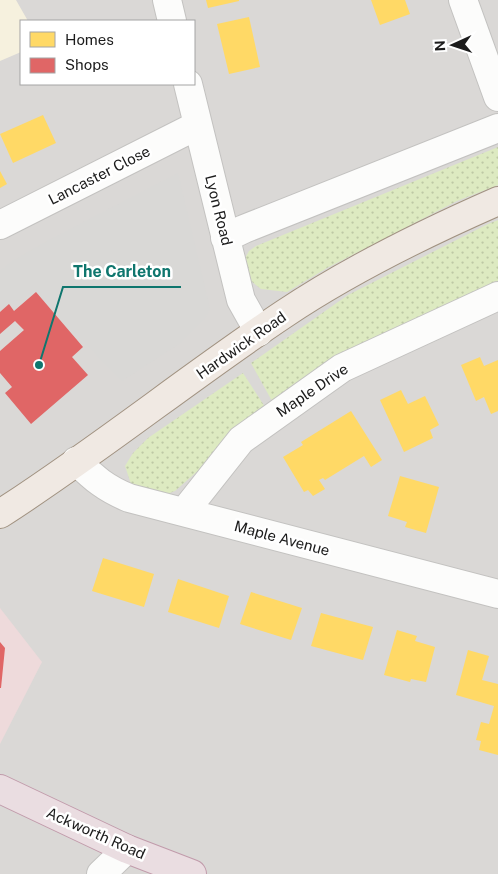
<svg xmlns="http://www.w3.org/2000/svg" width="498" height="874" font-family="'Public Sans',sans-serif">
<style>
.residential{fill:#dad8d6;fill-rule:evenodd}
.commercial{fill:#eedadb}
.education{fill:#f6f1de}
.religious{fill:#d9d8d6}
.grass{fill:url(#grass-dots)}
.homes{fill:#ffd966}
.shops{fill:#e06666}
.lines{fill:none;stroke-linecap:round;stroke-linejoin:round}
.minor-casing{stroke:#c3c2c0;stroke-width:30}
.major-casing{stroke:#a19281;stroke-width:30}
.highway-casing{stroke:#c19bab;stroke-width:30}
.minor{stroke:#fcfcfb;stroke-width:28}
.major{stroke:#f0e9e3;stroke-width:28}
.highway{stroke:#eadde1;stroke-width:28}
.labels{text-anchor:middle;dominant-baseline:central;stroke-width:5;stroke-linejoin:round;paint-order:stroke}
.street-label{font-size:15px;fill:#1c1c1c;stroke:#fff}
.leader{fill:none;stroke:#0f766e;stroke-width:2}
.callout-dot{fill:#0f766e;stroke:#fff;stroke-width:2}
.callout-label{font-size:16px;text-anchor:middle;font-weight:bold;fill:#0f766e;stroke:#fff;stroke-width:5;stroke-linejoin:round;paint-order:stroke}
</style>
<defs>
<pattern id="grass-dots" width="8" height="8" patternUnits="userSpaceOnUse" patternTransform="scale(1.25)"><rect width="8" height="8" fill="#ddeac1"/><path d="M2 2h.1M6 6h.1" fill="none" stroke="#bdc8a5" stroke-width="1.8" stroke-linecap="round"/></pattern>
</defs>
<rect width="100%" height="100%" fill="#ebe8e4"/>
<path class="residential" d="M 0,0 L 498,0 L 498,874 L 0,874 ZM 21,21 L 194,21 L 194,84 L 21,84 Z"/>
<path class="commercial" d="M 0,608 L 42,662 L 0,744 Z"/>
<path class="education" d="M 0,0 L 16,0 L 28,21 L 21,21 L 21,52 L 0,61 Z"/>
<path class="religious" d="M 178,173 L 210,309 L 204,320 L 182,342 L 122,381 L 36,292 L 9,304 L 0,312 L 0,271 L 14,260 L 49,240 Z"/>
<path class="grass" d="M 498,147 L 498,185 L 457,201 L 327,268 L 287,292 L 261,289 L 251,281 L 244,260 L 249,251 L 256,246 Z
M 498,220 L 498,291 L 385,338 L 272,401 L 251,363 L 348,295 L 488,224 Z
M 243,373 L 267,410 L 175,491 L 159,497 L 143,492 L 131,484 L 125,466 L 133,453 L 148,438 Z"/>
<path class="homes" d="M 206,0 L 239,0 L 239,1 L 208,8 Z
M 371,0 L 405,0 L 410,14 L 380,25 Z
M 249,17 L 260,67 L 229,74 L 217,24 Z
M 43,115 L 56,143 L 13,163 L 0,134 Z
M 0,171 L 7,184 L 0,188 Z
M 480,357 L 484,366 L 498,360 L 498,411 L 491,414 L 484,397 L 476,401 L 461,365 Z
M 401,390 L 408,404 L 425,396 L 439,425 L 430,430 L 433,438 L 404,452 L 380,400 Z
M 351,411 L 382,460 L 371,467 L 364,456 L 325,480 L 323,478 L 319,480 L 325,489 L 313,496 L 308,490 L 304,492 L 283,457 L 303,445 L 301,442 Z
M 400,476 L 439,487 L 426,533 L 405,527 L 407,522 L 388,516 Z
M 103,558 L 154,574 L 144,607 L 92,591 Z
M 178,579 L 229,596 L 219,628 L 168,612 Z
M 251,592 L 302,608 L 291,640 L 240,624 Z
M 321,613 L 373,627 L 363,660 L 311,646 Z
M 397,630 L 417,636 L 415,641 L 435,647 L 426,682 L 411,679 L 410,682 L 384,675 Z
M 468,650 L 489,656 L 482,680 L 498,684 L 498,755 L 479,750 L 481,741 L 476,740 L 481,722 L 489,724 L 494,706 L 456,695 Z"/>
<path class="shops" d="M 36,292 L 83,347 L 72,357 L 88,375 L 31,424 L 5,393 L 12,387 L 0,373 L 0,351 L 24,330 L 15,321 L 0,334 L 0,312 L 9,304 L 14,311 Z
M 0,642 L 5,648 L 1,688 L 0,688 Z"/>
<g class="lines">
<g class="minor-casing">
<path id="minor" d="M 167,0 L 172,21
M 463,0 L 498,97
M 188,84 L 241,300 L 259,332
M 0,225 L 198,125
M 225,238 L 244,229 L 498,128
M 76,461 C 95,479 105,488 129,498 L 498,594
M 184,512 L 241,440 L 342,368 L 498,296
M 101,874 L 127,849"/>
</g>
<g class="major-casing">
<path id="major" d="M 0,514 C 98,451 188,378 284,314 C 351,269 425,233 498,201"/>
</g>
<g class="highway-casing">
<path id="highway" d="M 0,789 L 127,849 L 192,874"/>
</g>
<use href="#minor" class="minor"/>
<use href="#major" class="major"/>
<use href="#highway" class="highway"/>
</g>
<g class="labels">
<g class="street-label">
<text transform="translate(99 175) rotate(-27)">Lancaster Close</text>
<text transform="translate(219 210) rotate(76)">Lyon Road</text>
<text transform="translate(241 345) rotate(-35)">Hardwick Road</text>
<text transform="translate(312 390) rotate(-34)">Maple Drive</text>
<text transform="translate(282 538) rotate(15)">Maple Avenue</text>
<text transform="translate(96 833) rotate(24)">Ackworth Road</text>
</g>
</g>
<path class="leader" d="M39 365L63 287H181"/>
<circle class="callout-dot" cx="39" cy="365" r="5"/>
<g class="callout-label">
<text x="122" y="277">The Carleton</text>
</g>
<rect x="20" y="20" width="175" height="65" fill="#ffffff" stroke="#a4a4a4"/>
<rect x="30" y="32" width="25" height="15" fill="#ffd966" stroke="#a4a4a4"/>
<text x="65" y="45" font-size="15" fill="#1c1c1c">Homes</text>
<rect x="30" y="58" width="25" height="15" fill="#e06666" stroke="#a4a4a4"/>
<text x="65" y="70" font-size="15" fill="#1c1c1c">Shops</text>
<g transform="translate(453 45) rotate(267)" stroke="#ffffff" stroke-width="4" paint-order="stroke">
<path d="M0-4L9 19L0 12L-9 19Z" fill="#1c1c1c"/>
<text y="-8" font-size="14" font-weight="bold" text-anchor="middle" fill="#1c1c1c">N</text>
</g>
</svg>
